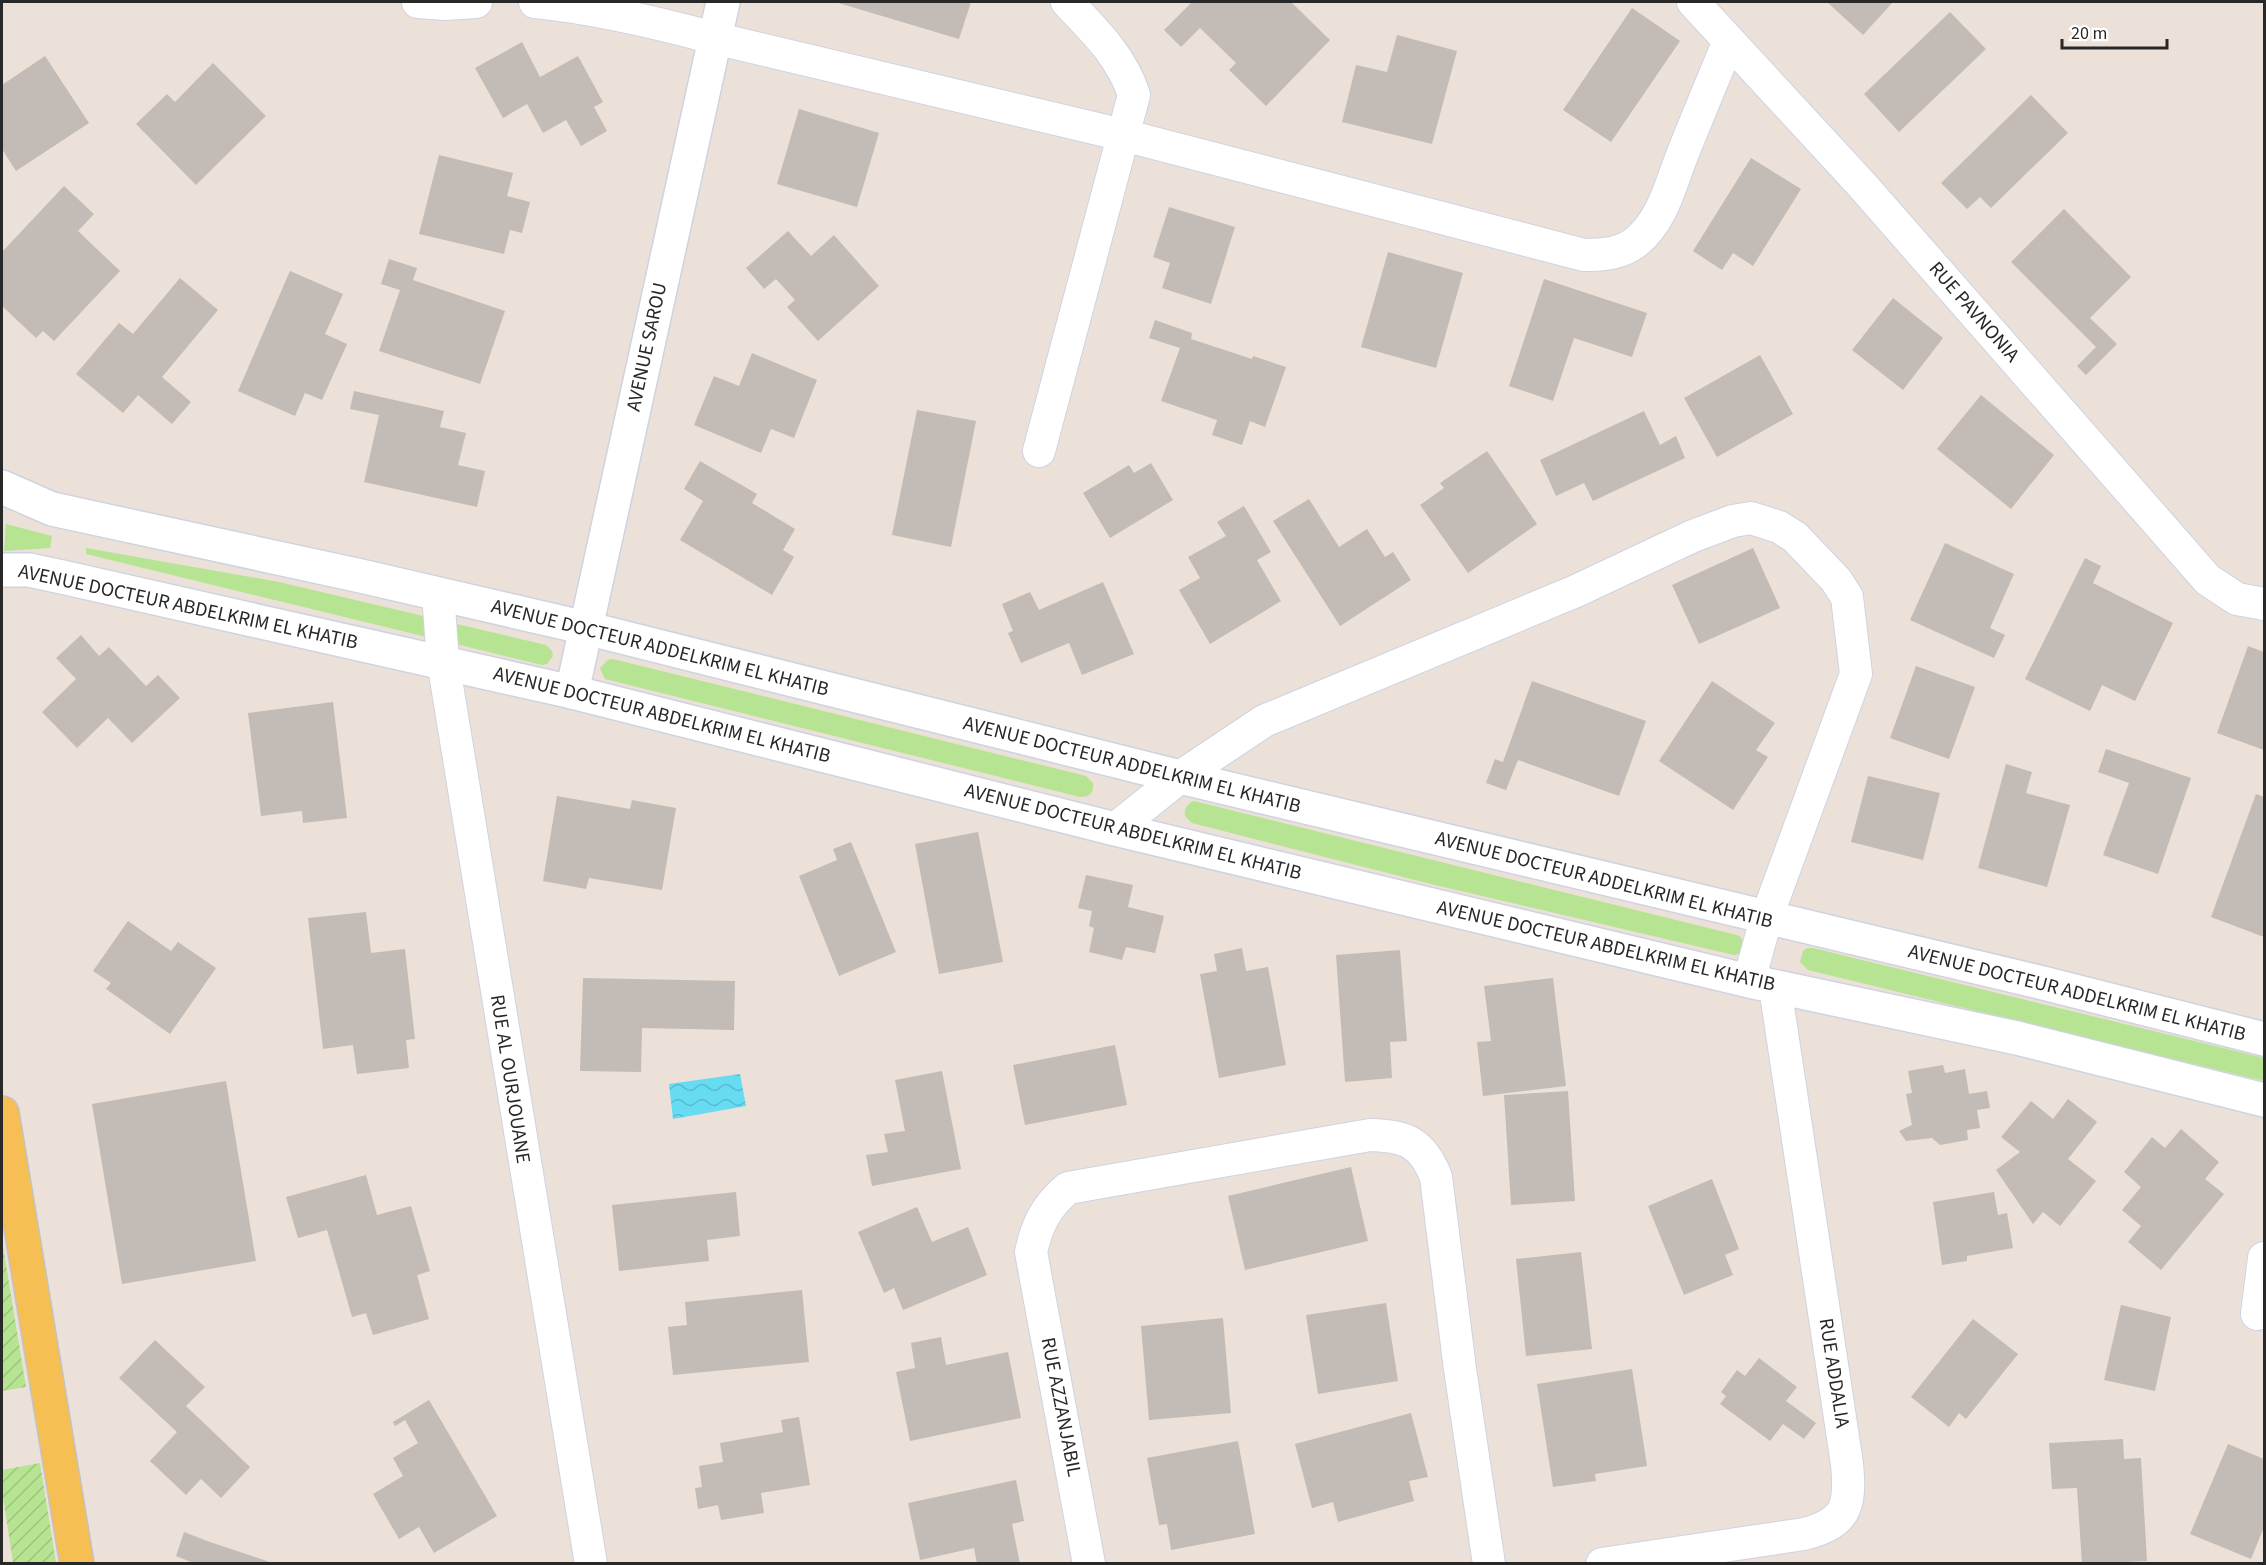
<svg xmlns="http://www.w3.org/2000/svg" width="2266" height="1565" font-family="'Source Sans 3',sans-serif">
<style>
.grass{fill:#b6e492}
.garden{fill:url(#garden-furrows)}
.water{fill:url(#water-waves)}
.building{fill:#c3bbb5}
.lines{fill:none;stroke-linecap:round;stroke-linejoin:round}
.minor-casing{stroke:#ced3e2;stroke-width:34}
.tertiary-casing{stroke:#ced3e2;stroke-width:36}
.secondary-casing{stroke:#ced3e2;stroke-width:36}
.primary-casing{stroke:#c3c3c3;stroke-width:36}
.minor{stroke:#fff;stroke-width:32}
.tertiary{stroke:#fff;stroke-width:33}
.secondary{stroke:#fff;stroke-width:33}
.primary{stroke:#f5bf53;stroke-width:33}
.labels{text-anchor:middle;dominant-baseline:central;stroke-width:4.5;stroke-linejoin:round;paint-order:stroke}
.street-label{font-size:20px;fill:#282828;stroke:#fff}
</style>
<defs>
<pattern id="garden-furrows" width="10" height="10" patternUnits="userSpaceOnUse" patternTransform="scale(1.5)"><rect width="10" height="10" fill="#b6e492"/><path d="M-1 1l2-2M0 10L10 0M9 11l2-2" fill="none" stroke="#9cc47e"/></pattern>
<pattern id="water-waves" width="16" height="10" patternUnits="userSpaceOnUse" patternTransform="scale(1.5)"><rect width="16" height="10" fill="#66dbf2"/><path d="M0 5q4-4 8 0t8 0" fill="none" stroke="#58bcd0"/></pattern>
</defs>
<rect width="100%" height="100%" fill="#ebe1d8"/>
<path class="grass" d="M 6,524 L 52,536 L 50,548 L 4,551 Z
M 86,548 L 279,582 L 546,645 L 552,651 L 553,656 L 547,664 L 542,665 L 86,554 Z
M 613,659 L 1086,776 L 1093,783 C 1094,793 1090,797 1080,797 L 605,679 L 600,668 L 608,660 Z
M 1194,801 L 1737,935 L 1741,937 L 1744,945 L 1739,954 L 1734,955 L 1431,884 L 1192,823 L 1185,816 C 1184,808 1187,804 1194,801 Z
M 1807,948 L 1813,948 L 2264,1058 L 2264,1081 L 1808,970 L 1800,962 L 1803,951 Z"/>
<path class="garden" d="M 2,1240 L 26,1387 L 2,1391 Z
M 40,1463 L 56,1563 L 13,1563 L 2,1490 L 2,1470 Z"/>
<path class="water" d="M 740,1074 L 746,1106 L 673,1119 L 669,1084 Z"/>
<path class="building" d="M 835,2 L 971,2 L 959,39 Z
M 1192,2 L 1291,2 L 1330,40 L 1266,106 L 1229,70 L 1236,63 L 1200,28 L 1181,47 L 1164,30 Z
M 1827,2 L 1893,2 L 1863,35 Z
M 1632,8 L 1680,41 L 1611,142 L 1563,110 Z
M 1950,12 L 1986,49 L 1899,132 L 1864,94 Z
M 1397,35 L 1457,51 L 1432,144 L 1342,122 L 1356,65 L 1387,72 Z
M 522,42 L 540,77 L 578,56 L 603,102 L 594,107 L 607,131 L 581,146 L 566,120 L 543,133 L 527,104 L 503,118 L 475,68 Z
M 45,56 L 89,123 L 16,171 L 2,149 L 2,85 Z
M 213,63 L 266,116 L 196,185 L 136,124 L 167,94 L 175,102 Z
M 2031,95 L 2068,133 L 1991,208 L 1980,197 L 1967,209 L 1941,183 Z
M 799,109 L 879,133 L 857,207 L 777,184 Z
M 439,155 L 513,173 L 507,196 L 530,202 L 522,233 L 510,230 L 504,254 L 419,234 Z
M 1751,158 L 1801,189 L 1753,266 L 1733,253 L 1722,270 L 1693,251 Z
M 64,186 L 94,214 L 78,231 L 120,271 L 54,341 L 43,331 L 36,338 L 2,306 L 2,252 Z
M 1169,207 L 1235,227 L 1211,304 L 1162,288 L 1170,263 L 1153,257 Z
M 2064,209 L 2131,277 L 2090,318 L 2117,344 L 2086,375 L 2077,366 L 2096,347 L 2011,262 Z
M 788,231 L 811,256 L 834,235 L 879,286 L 818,341 L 787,307 L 795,300 L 776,279 L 764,289 L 746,268 Z
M 1388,252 L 1463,273 L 1436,368 L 1361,347 Z
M 389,259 L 417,268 L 413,280 L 505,311 L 480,384 L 379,351 L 400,290 L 381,284 Z
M 290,271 L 343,294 L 325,334 L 347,344 L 322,400 L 305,393 L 295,416 L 238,391 Z
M 180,278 L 218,310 L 162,377 L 191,402 L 172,424 L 138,395 L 123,413 L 76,374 L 119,323 L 133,334 Z
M 1544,279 L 1647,313 L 1632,357 L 1574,338 L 1553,401 L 1509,386 Z
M 1893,298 L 1943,338 L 1903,390 L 1852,350 Z
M 1155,320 L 1192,333 L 1191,339 L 1252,359 L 1253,356 L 1286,367 L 1265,427 L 1250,421 L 1242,445 L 1212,435 L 1217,420 L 1161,401 L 1180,348 L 1149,338 Z
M 752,353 L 817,380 L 794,438 L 771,429 L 761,453 L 694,425 L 714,376 L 739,386 Z
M 1760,355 L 1793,414 L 1717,457 L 1684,398 Z
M 354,391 L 444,411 L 440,427 L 466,433 L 458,465 L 485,471 L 477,507 L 364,482 L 379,415 L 350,409 Z
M 1981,395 L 2054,455 L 2011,509 L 1937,449 Z
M 917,410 L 976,421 L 951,547 L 892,535 Z
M 1644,411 L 1660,445 L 1676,436 L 1685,458 L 1593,501 L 1584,483 L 1556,496 L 1540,460 Z
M 1487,451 L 1537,524 L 1468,573 L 1420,505 L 1444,488 L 1440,483 Z
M 700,461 L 757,494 L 752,503 L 795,529 L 783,550 L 794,557 L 772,595 L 680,540 L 703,501 L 684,489 Z
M 1151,463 L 1173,500 L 1110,538 L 1083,493 L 1129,465 L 1134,473 Z
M 1309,499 L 1339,547 L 1367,529 L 1385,557 L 1393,552 L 1411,580 L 1340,626 L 1273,521 Z
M 1244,506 L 1271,552 L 1257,560 L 1281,601 L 1210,644 L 1179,590 L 1200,578 L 1188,557 L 1226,536 L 1217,522 Z
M 1945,543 L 2014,574 L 1990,628 L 2005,635 L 1994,658 L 1910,620 Z
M 1753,548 L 1780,608 L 1699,644 L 1672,585 Z
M 2085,558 L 2101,566 L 2093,583 L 2173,623 L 2135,701 L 2102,685 L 2090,711 L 2025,679 Z
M 1103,582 L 1134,654 L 1082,675 L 1069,643 L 1021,663 L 1008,633 L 1013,631 L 1002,604 L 1030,592 L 1039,610 Z
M 81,635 L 99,656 L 109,647 L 146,686 L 158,675 L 180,698 L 132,743 L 108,718 L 77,748 L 42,712 L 76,679 L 56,658 Z
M 2248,646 L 2264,652 L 2264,750 L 2217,733 Z
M 1916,666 L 1975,687 L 1949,759 L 1890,738 Z
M 1532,681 L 1646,721 L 1619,796 L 1518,760 L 1506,790 L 1486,783 L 1495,759 L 1503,762 Z
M 1712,681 L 1775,723 L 1756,750 L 1768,757 L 1733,810 L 1659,761 Z
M 333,702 L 347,818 L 303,823 L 302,811 L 261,816 L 248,713 Z
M 2106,749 L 2191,778 L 2158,874 L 2103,855 L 2129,783 L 2098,772 Z
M 2006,764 L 2032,772 L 2026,793 L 2070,805 L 2047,887 L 1978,868 Z
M 1868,776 L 1940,793 L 1923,860 L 1851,842 Z
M 2256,794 L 2264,797 L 2264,937 L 2211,917 Z
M 557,796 L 630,809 L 632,800 L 676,808 L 662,890 L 589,878 L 586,889 L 543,881 Z
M 978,832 L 1003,962 L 939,974 L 915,844 Z
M 851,842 L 896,952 L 839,976 L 799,876 L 837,860 L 833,849 Z
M 1086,875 L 1133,885 L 1128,907 L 1164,916 L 1155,953 L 1126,947 L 1122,960 L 1089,952 L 1094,928 L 1089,926 L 1092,911 L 1078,908 Z
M 366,912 L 371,953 L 405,949 L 415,1039 L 406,1040 L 409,1068 L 357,1074 L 353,1045 L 323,1049 L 308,918 Z
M 128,921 L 171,951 L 178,942 L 216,968 L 170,1034 L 106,989 L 111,983 L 93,971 Z
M 1242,948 L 1246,971 L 1268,967 L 1286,1065 L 1219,1078 L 1200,974 L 1217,971 L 1214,954 Z
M 1400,950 L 1407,1041 L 1390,1042 L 1392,1078 L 1345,1082 L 1336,955 Z
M 583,978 L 735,981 L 734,1030 L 642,1028 L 641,1072 L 580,1071 Z
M 1553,978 L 1566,1086 L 1483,1096 L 1477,1042 L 1491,1041 L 1484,986 Z
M 1115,1045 L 1127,1105 L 1025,1125 L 1013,1065 Z
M 1943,1065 L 1945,1073 L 1965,1069 L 1969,1094 L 1987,1091 L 1990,1108 L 1977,1110 L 1980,1128 L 1967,1130 L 1968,1140 L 1940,1145 L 1932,1138 L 1906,1141 L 1899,1131 L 1912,1125 L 1906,1094 L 1912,1093 L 1908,1071 Z
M 942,1071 L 961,1169 L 872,1186 L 866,1155 L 888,1152 L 884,1134 L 905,1131 L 895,1080 Z
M 226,1081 L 256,1261 L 122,1284 L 92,1104 Z
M 1568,1091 L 1575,1201 L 1511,1205 L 1504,1095 Z
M 2068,1099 L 2097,1122 L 2068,1159 L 2096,1181 L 2060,1226 L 2043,1212 L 2033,1224 L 1996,1170 L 2020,1152 L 2001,1137 L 2031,1101 L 2053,1119 Z
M 2181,1129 L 2219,1162 L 2205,1179 L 2224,1194 L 2161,1270 L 2128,1242 L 2141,1226 L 2122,1210 L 2141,1187 L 2124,1172 L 2152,1137 L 2165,1148 Z
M 1351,1167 L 1368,1241 L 1245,1270 L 1228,1196 Z
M 366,1175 L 377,1215 L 411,1206 L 430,1271 L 417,1275 L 429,1319 L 373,1335 L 366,1313 L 352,1317 L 327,1230 L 298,1238 L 286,1197 Z
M 1712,1179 L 1739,1249 L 1725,1255 L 1733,1275 L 1684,1295 L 1648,1206 Z
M 736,1192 L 740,1236 L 707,1240 L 709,1261 L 619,1271 L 612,1205 Z
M 1994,1192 L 1998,1215 L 2007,1213 L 2013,1248 L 1967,1256 L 1967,1261 L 1942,1265 L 1933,1202 Z
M 917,1207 L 932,1242 L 968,1227 L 987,1275 L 903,1310 L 894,1288 L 884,1293 L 858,1232 Z
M 1581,1252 L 1592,1349 L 1526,1356 L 1516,1259 Z
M 802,1290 L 809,1362 L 673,1375 L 668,1327 L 687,1325 L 685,1302 Z
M 1386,1303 L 1398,1381 L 1318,1394 L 1306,1315 Z
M 2121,1305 L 2171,1317 L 2155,1391 L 2104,1380 Z
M 1223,1318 L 1231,1413 L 1149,1420 L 1141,1326 Z
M 1973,1319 L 2018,1354 L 1966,1419 L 1959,1413 L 1949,1427 L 1911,1397 Z
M 941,1337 L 946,1365 L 1008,1352 L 1021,1418 L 910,1441 L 896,1372 L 915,1368 L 911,1343 Z
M 155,1340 L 205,1387 L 186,1406 L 250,1467 L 221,1498 L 201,1479 L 186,1495 L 150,1461 L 177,1432 L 119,1378 Z
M 1759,1358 L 1797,1387 L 1786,1401 L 1816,1423 L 1804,1439 L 1783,1424 L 1770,1441 L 1720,1404 L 1726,1396 L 1721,1392 L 1737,1370 L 1745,1376 Z
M 1632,1369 L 1647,1466 L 1595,1474 L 1596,1481 L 1553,1487 L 1537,1384 Z
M 429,1400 L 497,1516 L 434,1553 L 419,1527 L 399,1539 L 373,1494 L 403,1476 L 393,1458 L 418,1443 L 405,1420 L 395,1426 L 393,1422 Z
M 1411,1413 L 1428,1477 L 1409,1481 L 1414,1501 L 1338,1522 L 1333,1502 L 1312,1508 L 1295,1444 Z
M 799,1417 L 810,1485 L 761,1493 L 764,1513 L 721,1520 L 718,1505 L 698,1509 L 695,1488 L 702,1487 L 699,1466 L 723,1462 L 720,1443 L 783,1432 L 781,1420 Z
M 2123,1439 L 2124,1459 L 2141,1458 L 2147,1561 L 2082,1564 L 2077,1488 L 2052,1489 L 2049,1443 Z
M 1238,1441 L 1255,1534 L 1171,1550 L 1167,1524 L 1159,1525 L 1147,1458 Z
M 2228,1444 L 2264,1459 L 2264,1527 L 2251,1559 L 2190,1534 Z
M 1016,1480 L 1024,1521 L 1012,1524 L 1020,1564 L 977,1564 L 974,1548 L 920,1560 L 908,1503 Z
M 184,1532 L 210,1542 L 276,1564 L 196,1564 L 176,1556 Z"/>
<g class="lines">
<g class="minor-casing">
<path id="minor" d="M 418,2 L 445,4 L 476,2
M 535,2 C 596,8 655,22 714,38 L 1123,135 L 1584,255 C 1602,255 1621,254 1636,242 C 1665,218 1671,181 1685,148 C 1699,113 1714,77 1729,41
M 1693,2 L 1862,185 L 2208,580 L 2237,599 L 2264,604
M 1039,451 L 1134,95 C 1122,57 1094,30 1067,2
M 438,594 L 443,661 L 591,1564
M 1115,829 L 1180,777 L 1264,721 L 1576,591 L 1693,536 L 1733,521 L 1751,518 L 1779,527 L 1795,537 L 1836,580 L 1847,597 L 1856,674 L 1766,919 L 1749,981
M 2257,1314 L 2264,1258
M 1089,1564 L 1031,1252 C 1037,1225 1046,1206 1068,1188 L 1370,1135 C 1406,1136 1422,1142 1436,1177 L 1460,1369 L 1489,1564
M 1602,1564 L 1804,1534 C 1847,1523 1851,1506 1847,1464 L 1775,987"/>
</g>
<g class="tertiary-casing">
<path id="tertiary" d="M 572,692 L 723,2"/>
</g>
<g class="secondary-casing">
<path id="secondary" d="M 2,487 L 52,509 L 361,576 L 586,628 L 1180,777 L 2043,983 L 2264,1039
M 2,570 L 29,570 L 62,577 L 572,692 L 1115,829 L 1749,981 L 2017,1038 L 2264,1100"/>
</g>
<g class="primary-casing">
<path id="primary" d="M 2,1113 L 77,1564"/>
</g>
<use href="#minor" class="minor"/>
<use href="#tertiary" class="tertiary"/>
<use href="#secondary" class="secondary"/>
<use href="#primary" class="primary"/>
</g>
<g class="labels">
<g class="street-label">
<text transform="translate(1974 312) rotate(49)">RUE PAVNONIA</text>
<text transform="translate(647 347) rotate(-78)">AVENUE SAROU</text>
<text transform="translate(188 607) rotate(12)">AVENUE DOCTEUR ABDELKRIM EL KHATIB</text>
<text transform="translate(660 648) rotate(14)">AVENUE DOCTEUR ADDELKRIM EL KHATIB</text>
<text transform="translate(662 715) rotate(14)">AVENUE DOCTEUR ABDELKRIM EL KHATIB</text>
<text transform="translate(1132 765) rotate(14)">AVENUE DOCTEUR ADDELKRIM EL KHATIB</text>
<text transform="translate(1133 832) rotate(14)">AVENUE DOCTEUR ABDELKRIM EL KHATIB</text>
<text transform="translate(1604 880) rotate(14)">AVENUE DOCTEUR ADDELKRIM EL KHATIB</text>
<text transform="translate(1606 946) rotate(13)">AVENUE DOCTEUR ABDELKRIM EL KHATIB</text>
<text transform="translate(2077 993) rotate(14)">AVENUE DOCTEUR ADDELKRIM EL KHATIB</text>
<text transform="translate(510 1079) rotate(81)">RUE AL OURJOUANE</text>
<text transform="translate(1834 1373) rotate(81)">RUE ADDALIA</text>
<text transform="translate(1061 1407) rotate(79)">RUE AZZANJABIL</text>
</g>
</g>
<rect width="2266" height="1565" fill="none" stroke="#282828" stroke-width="6"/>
<path d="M2062 39v9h105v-9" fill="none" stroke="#282828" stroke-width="3"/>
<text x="2071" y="39" font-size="18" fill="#282828" stroke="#ffffff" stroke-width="4.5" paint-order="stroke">20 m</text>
</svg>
